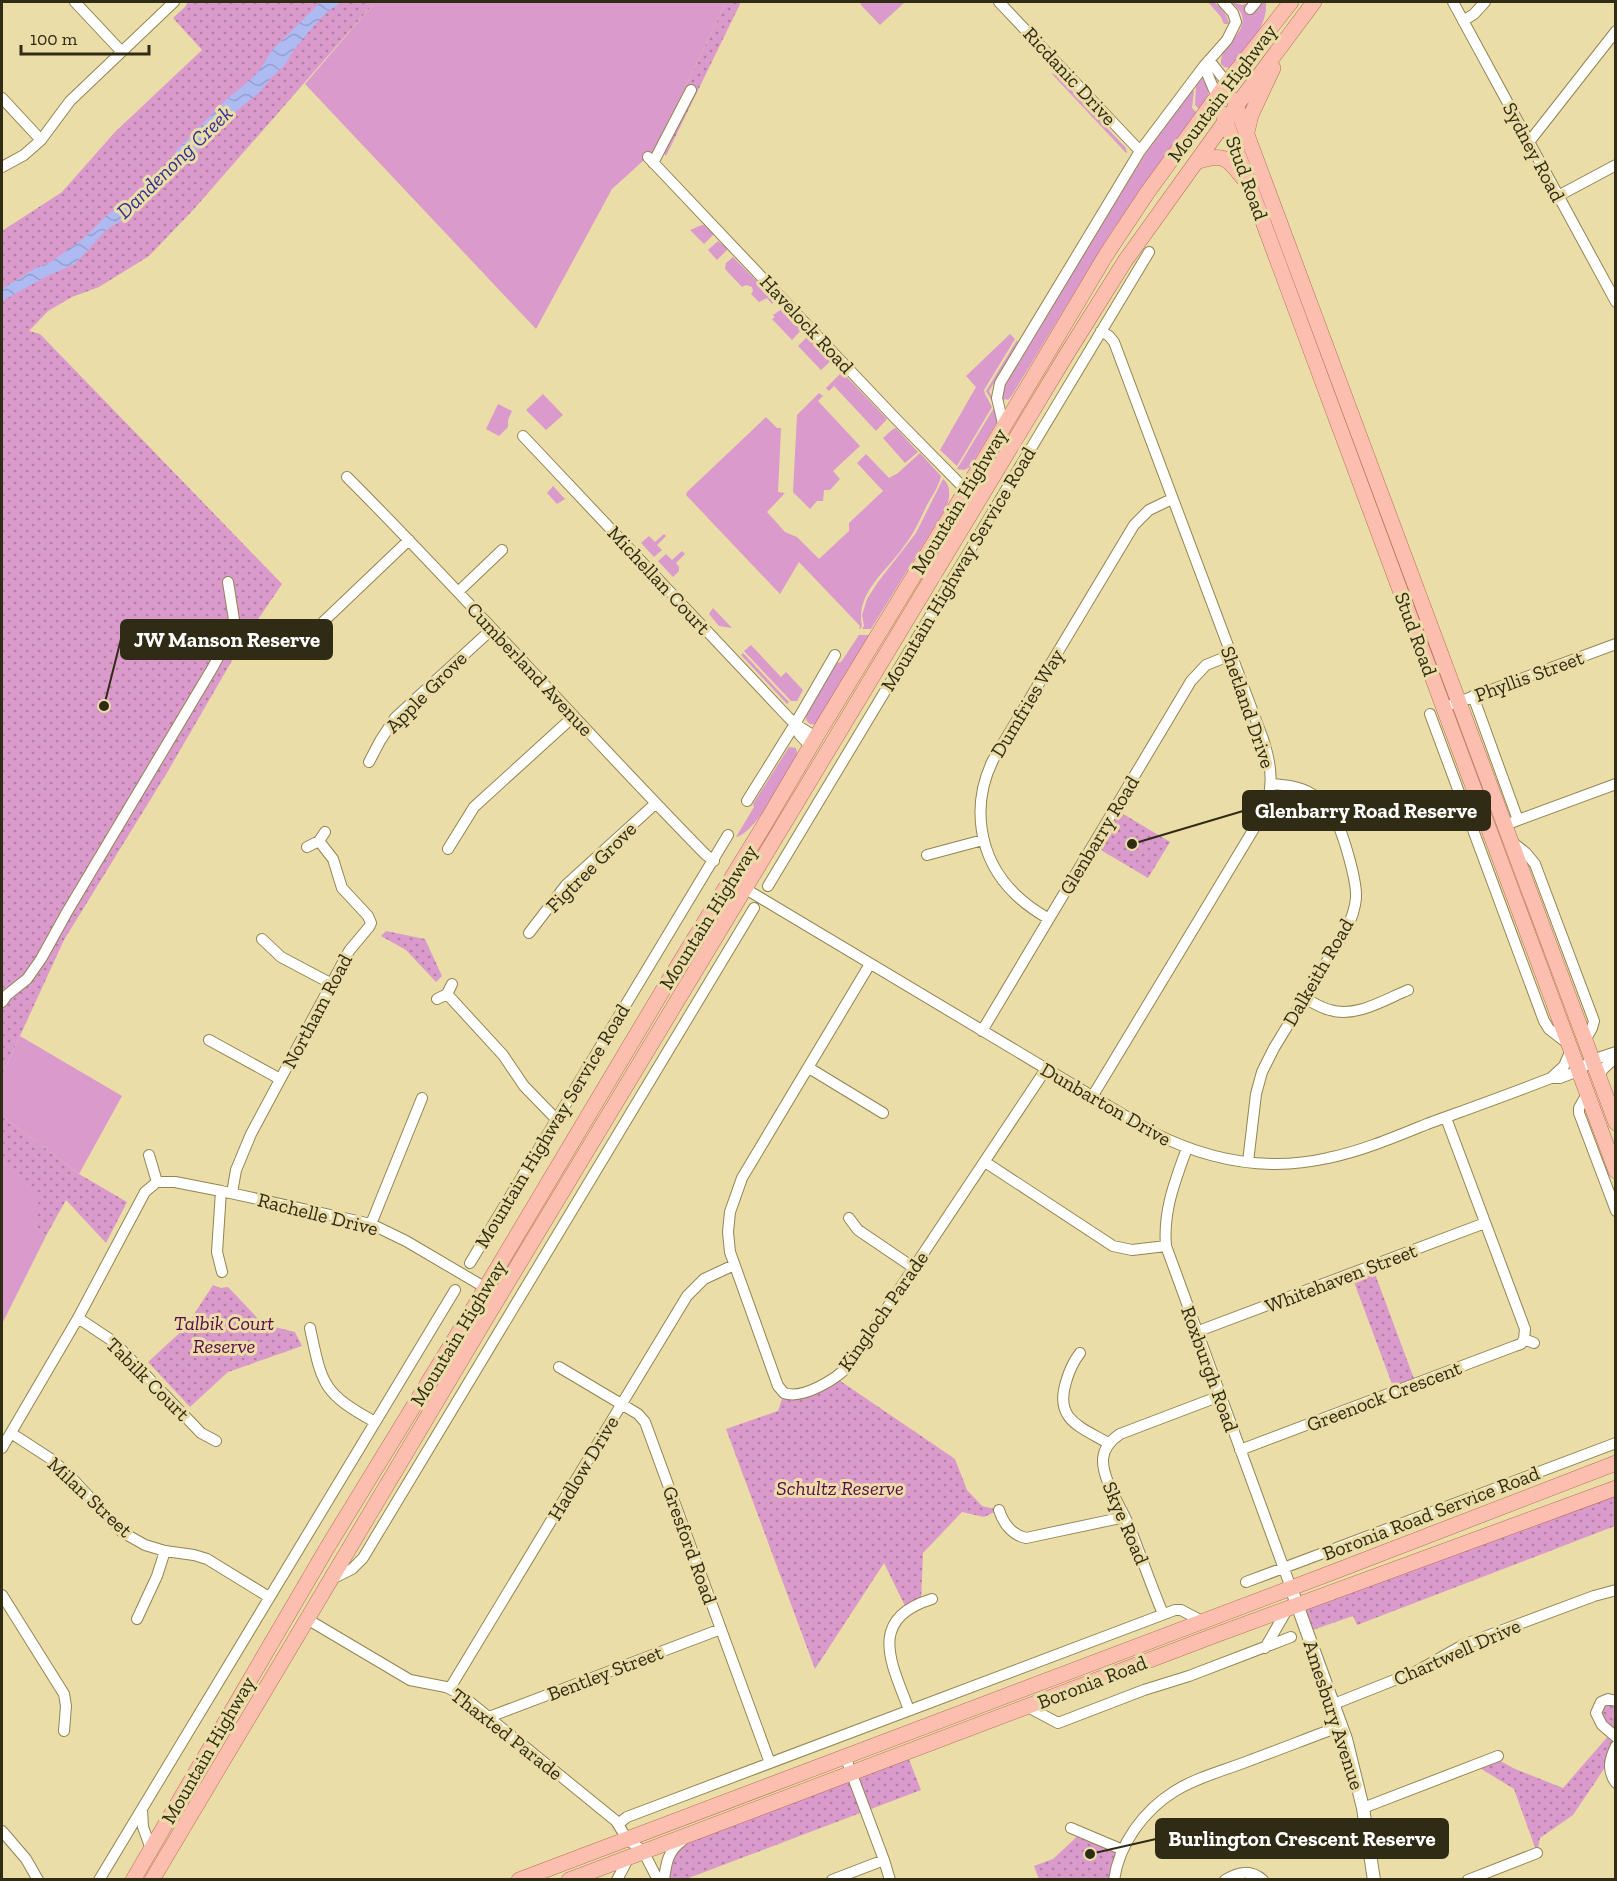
<svg xmlns="http://www.w3.org/2000/svg" width="1617" height="1881" font-family="'Zilla Slab',serif">
<style>
.green{fill:#da9acb}
.park{fill:url(#park-dots)}
.water{fill:url(#water-waves)}
.lines{fill:none;stroke-linecap:round;stroke-linejoin:round}
.minor-casing{stroke:#928552;stroke-width:12}
.tertiary-casing{stroke:#928552;stroke-width:14}
.primary-casing{stroke:#b36f56;stroke-width:16}
.minor{stroke:#fff;stroke-width:10}
.tertiary{stroke:#fff;stroke-width:12}
.primary{stroke:#fcbfaf;stroke-width:15}
.labels{text-anchor:middle;dominant-baseline:central;stroke-width:6;stroke-linejoin:round;paint-order:stroke}
.street-label{font-size:20px;fill:#302b15;stroke:#ebdda7}
.park-label{font-size:20px;font-style:italic;fill:#58094d;stroke:#ebdda7}
.water-label{font-size:21px;font-style:italic;fill:#303099;stroke:#ebdda7}
.leader{fill:none;stroke:#302b15;stroke-width:2}
.callout-dot{fill:#302b15;stroke:#ebdda7;stroke-width:2}
.callout{fill:#302b15;stroke:#302b15;stroke-width:2}
.callout-label{font-size:21px;text-anchor:middle;font-weight:bold;fill:#fff}
</style>
<defs>
<pattern id="park-dots" width="8" height="8" patternUnits="userSpaceOnUse" patternTransform="scale(1.5)"><rect width="8" height="8" fill="#da9acb"/><path d="M2 2h.1M6 6h.1" fill="none" stroke="#b17ea4" stroke-width="1.8" stroke-linecap="round"/></pattern>
<pattern id="water-waves" width="16" height="10" patternUnits="userSpaceOnUse" patternTransform="scale(1.5)"><rect width="16" height="10" fill="#aebaf2"/><path d="M0 5q4-4 8 0t8 0" fill="none" stroke="#96a0cf"/></pattern>
</defs>
<rect width="100%" height="100%" fill="#ebdda7"/>
<path class="green" d="M 375,2 L 726,2 L 655,150 L 612,189 L 536,329 L 305,84 Z
M 863,2 L 905,2 L 880,25 L 860,4 Z
M 1208,2 L 1214,2 C 1222,9 1227,14 1229,24 L 1224,24 L 1221,17 Z
M 1231,2 L 1242,5 L 1252,2 L 1253,13 L 1262,2 L 1266,2 C 1268,29 1245,48 1229,68 L 1224,67 L 1221,64 C 1219,45 1250,33 1241,13 C 1239,9 1234,5 1231,2 Z
M 1051,73 L 1058,76 L 1126,148 L 1127,154 Z
M 1205,75 C 1210,93 1211,95 1199,109 L 1195,105 L 1196,86 Z
M 1192,90 L 1194,91 L 1192,108 L 1197,113 L 1112,231 L 1012,395 L 1008,400 L 1005,399 L 1003,401 L 1003,389 L 1007,381 L 1126,185 L 1146,153 Z
M 702,225 L 705,225 L 714,234 L 704,244 L 690,230 Z
M 718,241 L 728,249 L 717,260 L 708,250 Z
M 733,257 L 775,300 L 772,304 L 767,298 L 759,302 L 751,294 L 753,291 L 752,287 L 746,285 L 742,287 L 725,269 L 726,263 Z
M 782,309 L 803,328 L 792,340 L 772,319 L 775,317 L 773,315 Z
M 1010,334 L 1015,339 L 984,390 L 985,394 L 992,407 L 957,466 L 940,450 L 976,387 L 966,376 Z
M 808,336 L 832,360 L 821,370 L 798,346 Z
M 1017,340 L 1018,343 L 989,391 C 994,401 998,411 997,422 L 970,467 L 964,470 L 957,469 L 995,406 L 986,391 Z
M 842,372 L 887,419 L 876,431 L 834,386 L 829,391 L 826,388 Z
M 819,393 L 823,396 L 818,401 L 860,446 L 833,471 L 840,479 L 830,490 L 824,490 L 823,501 L 817,501 L 810,509 L 793,492 L 797,415 Z
M 543,394 L 563,415 L 546,430 L 526,410 Z
M 498,404 L 512,411 L 508,420 L 508,427 L 499,436 L 486,429 Z
M 766,417 L 777,428 L 781,428 L 778,492 L 785,493 L 767,512 L 785,532 L 797,537 L 819,559 L 849,531 L 849,523 L 883,491 L 857,463 L 866,454 L 889,478 L 898,473 L 920,453 L 941,476 C 939,486 932,496 927,505 C 919,521 915,532 904,546 C 887,571 855,593 862,626 L 860,629 L 859,629 L 860,626 L 799,562 L 780,594 L 686,495 L 687,492 Z
M 896,428 L 918,452 L 905,463 L 883,438 L 893,429 Z
M 943,479 C 951,485 950,497 947,506 L 871,629 L 862,629 L 864,626 L 862,615 L 867,599 L 878,582 L 916,533 Z
M 553,486 L 565,499 L 557,504 L 547,493 Z
M 664,534 L 666,536 L 657,545 L 662,550 L 654,557 L 641,543 L 649,536 L 655,542 Z
M 682,551 L 685,554 L 676,563 L 679,567 L 679,571 L 673,577 L 658,561 L 666,554 L 672,560 Z
M 713,608 L 732,628 L 719,626 L 709,614 Z
M 859,635 L 869,635 L 818,721 L 815,724 C 809,725 806,722 806,716 L 837,663 L 841,662 Z
M 751,645 L 781,677 L 786,672 L 803,690 L 797,701 L 791,701 L 744,651 Z
M 743,653 L 789,702 L 787,704 L 741,655 Z
M 789,747 L 796,748 L 797,753 L 796,758 C 784,777 756,833 736,837 L 754,807 L 753,804 Z
M 20,1036 L 122,1096 L 79,1174 L 2,1116 L 2,1075 Z
M 2,1161 L 40,1197 L 35,1226 L 46,1236 L 2,1324 Z"/>
<path class="park" d="M 188,2 L 227,2 L 231,3 L 233,2 L 375,2 L 194,209 L 149,256 L 99,287 L 72,297 L 48,311 L 29,331 L 40,334 L 282,584 L 244,640 L 168,771 L 64,940 L 2,1075 L 2,231 L 62,192 L 115,132 L 202,50 L 173,18 L 185,7 Z
M 726,2 L 741,2 L 666,156 L 657,146 Z
M 1115,809 L 1170,842 L 1148,878 L 1094,846 Z
M 386,931 L 425,939 L 442,976 L 436,982 L 406,950 L 381,936 Z
M 2,1116 L 79,1174 L 127,1202 L 106,1243 L 66,1200 L 46,1236 L 35,1226 L 39,1197 L 2,1161 Z
M 1372,1266 L 1416,1384 L 1395,1392 L 1351,1274 Z
M 213,1285 L 220,1288 L 228,1287 L 263,1324 L 295,1332 L 302,1346 L 228,1372 L 190,1407 L 148,1362 L 185,1328 Z
M 836,1378 L 955,1459 L 967,1490 L 982,1506 L 999,1510 L 984,1517 L 962,1512 L 923,1553 L 921,1602 L 907,1610 L 884,1563 L 815,1669 L 726,1429 L 778,1411 L 784,1393 Z
M 1615,1488 L 1615,1526 L 1357,1625 L 1353,1616 L 1307,1632 L 1297,1605 Z
M 1615,1701 L 1615,1783 L 1610,1760 L 1573,1815 L 1540,1838 L 1537,1853 L 1514,1789 L 1475,1765 L 1495,1758 L 1515,1769 L 1563,1788 L 1610,1734 L 1597,1709 Z
M 906,1752 L 921,1790 L 686,1879 L 664,1880 L 673,1848 Z
M 1082,1832 L 1123,1850 L 1114,1879 L 1039,1879 L 1034,1866 L 1053,1859 Z"/>
<path class="water" d="M 321,2 L 342,2 L 327,12 L 310,30 L 293,51 L 285,65 L 270,79 L 260,92 L 226,119 L 207,142 L 187,159 L 145,203 L 138,206 L 128,217 L 107,229 L 75,264 L 49,275 L 2,301 L 2,289 L 34,269 L 51,262 L 84,238 L 107,215 L 141,192 L 157,178 L 164,167 L 173,158 L 176,151 L 226,100 L 251,79 L 259,71 L 273,49 Z"/>
<g class="lines">
<g class="minor-casing">
<path id="minor" d="M 75,2 L 121,51
M 999,2 L 1140,151
M 1453,2 L 1616,302
M 1250,9 L 1256,2
M 1463,21 L 1474,14 L 1485,2
M 1209,60 L 1227,83
M 1217,97 L 1204,66 L 1227,40 L 1236,22 L 1233,13 L 1223,2
M 2,98 L 41,140
M 1529,142 L 1616,31
M 648,157 L 896,419 L 966,490
M 653,163 L 691,90
M 2,167 L 24,155 L 41,140 L 70,101 L 174,2
M 1558,196 L 1616,165
M 1004,428 L 997,398 L 1000,383 L 1140,151 L 1204,66
M 523,436 L 788,717 L 795,724 L 816,737
M 347,477 C 470,600 584,731 706,855 L 714,861
M 458,592 L 502,550
M 323,622 L 409,540
M 1473,696 L 1518,820
M 1453,704 L 1616,644
M 1430,714 L 1544,1021 L 1549,1029 L 1567,1043
M 795,724 L 799,734 L 810,746
M 369,762 L 380,741 L 395,718 L 492,629
M 747,801 L 795,724 L 835,655
M 1513,822 L 1616,784
M 1512,842 L 1526,853 L 1535,864 L 1594,1021 L 1592,1028 L 1585,1041
M 307,847 L 319,841 L 325,832
M 448,849 L 474,807 L 574,716
M 927,855 L 983,840
M 739,885 L 1152,1132 C 1207,1160 1267,1172 1328,1158 C 1362,1151 1395,1137 1427,1124 C 1468,1109 1510,1094 1551,1078 L 1560,1078 L 1578,1071 L 1592,1060 L 1616,1052
M 768,886 L 1149,252
M 1049,919 C 1037,912 1025,904 1015,894 C 978,858 971,805 993,760 L 1134,525 L 1149,510 L 1172,499
M 529,933 L 566,885 L 655,804
M 262,939 L 281,957 L 332,984
M 870,964 L 742,1178 L 730,1212 L 728,1232 L 730,1252 L 778,1386 L 784,1393 C 802,1400 837,1379 849,1365 L 1046,1069
M 447,994 L 503,1055 L 524,1086 L 557,1120
M 1304,998 C 1312,1002 1321,1008 1330,1010 C 1356,1018 1384,1000 1408,990
M 437,999 L 447,994 L 452,984
M 2,1002 L 7,995 L 27,979 L 41,959 L 67,912 L 213,667 L 235,626 L 228,582
M 982,1031 L 1191,681 L 1206,665 L 1231,655
M 209,1040 L 280,1079
M 809,1068 L 883,1113
M 1551,1078 L 1564,1066 L 1571,1050
M 1598,1078 L 1603,1069 L 1616,1057
M 1587,1094 L 1579,1108 L 1579,1113 L 1616,1211
M 1092,1097 L 1261,817 C 1275,791 1272,766 1263,739 L 1114,342 L 1109,336 L 1101,331
M 1446,1118 L 1525,1329 L 1524,1339 L 1534,1343
M 1187,1148 C 1175,1181 1163,1211 1166,1246 L 1291,1588
M 149,1155 L 157,1182
M 985,1162 L 1113,1246 L 1132,1250 L 1166,1246
M 1248,1162 L 1256,1094 L 1262,1072 L 1274,1048 L 1346,930 C 1351,920 1355,910 1356,898 C 1357,880 1342,828 1332,813 C 1327,805 1320,799 1312,794 C 1299,786 1285,785 1271,784
M 221,1191 L 217,1252 L 222,1272
M 232,1193 L 236,1170 L 251,1134 L 349,951 L 369,927 L 371,923 L 368,916 L 342,888 L 333,859 L 319,841
M 849,1218 L 858,1230 L 914,1268
M 371,1224 L 422,1098
M 470,1263 L 728,835
M 78,1318 L 114,1342 L 201,1433 L 216,1441
M 310,1328 C 322,1384 322,1393 375,1422
M 1196,1332 L 1485,1223
M 1080,1353 C 1073,1362 1069,1371 1066,1382 C 1054,1420 1081,1427 1108,1443
M 559,1367 L 638,1414 L 645,1422 L 770,1763
M 11,1433 L 51,1459 L 67,1473 L 122,1532 L 145,1545 L 165,1551 L 194,1555 L 207,1559 L 269,1597
M 2,1448 L 78,1318 L 145,1192 L 157,1182 L 175,1182 L 221,1191 L 371,1224 L 406,1241 L 491,1291
M 1240,1450 L 1515,1346 L 1521,1344 L 1524,1339
M 999,1510 C 1003,1523 1012,1535 1026,1538 L 1125,1517
M 330,1580 L 352,1569 L 363,1558 L 754,908
M 1246,1582 L 1616,1443
M 2,1595 L 64,1694 L 66,1706 L 64,1731
M 1163,1614 C 1151,1585 1141,1556 1130,1528 C 1122,1508 1102,1480 1103,1459 C 1104,1447 1111,1440 1120,1434 L 1220,1396
M 137,1619 L 157,1576 L 165,1551
M 307,1619 L 410,1680 L 446,1687 L 460,1694 L 616,1821 L 627,1839 L 643,1851 L 658,1880
M 1265,1648 L 1288,1608
M 450,1688 L 687,1296 L 704,1279 L 734,1265
M 1616,1701 L 1608,1699 L 1601,1702 L 1596,1713 L 1602,1725 L 1616,1737
M 1334,1704 L 1417,1671 L 1463,1645 L 1594,1596 L 1616,1590
M 1028,1707 L 1058,1723 L 1144,1690 L 1189,1676 L 1291,1637
M 909,1710 C 892,1664 866,1619 932,1599
M 489,1717 L 721,1629
M 1616,1746 C 1609,1760 1607,1771 1616,1783
M 845,1756 L 884,1860 L 890,1880
M 1363,1808 L 1498,1756
M 142,1809 L 143,1827 L 151,1849
M 618,1824 L 627,1817 L 1175,1610 L 1181,1610 L 1202,1621
M 1071,1828 L 1123,1850
M 2,1831 L 26,1859 L 38,1880
M 99,1880 L 455,1290
M 617,1880 L 629,1857
M 664,1880 C 666,1863 668,1851 682,1841
M 832,1880 L 884,1860
M 1114,1880 C 1119,1844 1144,1810 1175,1791 C 1197,1777 1226,1770 1251,1760 C 1281,1749 1311,1737 1341,1726
M 1225,1880 C 1238,1872 1250,1869 1263,1880
M 1468,1880 L 1537,1853"/>
</g>
<g class="tertiary-casing">
<path id="tertiary" d="M 1291,1588 L 1346,1739 L 1363,1808 L 1374,1880"/>
</g>
<g class="primary-casing">
<path id="primary" d="M 1234,100 L 1616,1123
M 1223,114 L 1616,1171
M 1247,132 L 1251,115 L 1273,68
M 1196,162 C 1221,154 1226,155 1242,177
M 133,1880 L 327,1548 L 467,1319 L 666,985 L 763,827 L 816,737 L 966,490 L 1106,255 L 1147,193 L 1227,83 L 1291,2
M 152,1880 L 488,1315 L 1065,357 L 1125,261 L 1237,105 L 1314,2
M 519,1880 L 1336,1571 L 1616,1463
M 569,1880 L 1213,1636 L 1616,1488"/>
</g>
<use href="#minor" class="minor"/>
<use href="#tertiary" class="tertiary"/>
<use href="#primary" class="primary"/>
</g>
<g class="labels">
<g class="street-label">
<text transform="translate(1070 76) rotate(47)">Ricdanic Drive</text>
<text transform="translate(1222 93) rotate(-53)">Mountain Highway</text>
<text transform="translate(1534 152) rotate(62)">Sydney Road</text>
<text transform="translate(1247 178) rotate(70)">Stud Road</text>
<text transform="translate(807 324) rotate(47)">Havelock Road</text>
<text transform="translate(959 501) rotate(-59)">Mountain Highway</text>
<text transform="translate(958 569) rotate(-59)">Mountain Highway Service Road</text>
<text transform="translate(659 580) rotate(47)">Michellan Court</text>
<text transform="translate(1416 634) rotate(70)">Stud Road</text>
<text transform="translate(530 669) rotate(47)">Cumberland Avenue</text>
<text transform="translate(1529 676) rotate(-20)">Phyllis Street</text>
<text transform="translate(426 692) rotate(-45)">Apple Grove</text>
<text transform="translate(1027 703) rotate(-59)">Dumfries Way</text>
<text transform="translate(1248 707) rotate(71)">Shetland Drive</text>
<text transform="translate(1099 835) rotate(-59)">Glenbarry Road</text>
<text transform="translate(591 867) rotate(-45)">Figtree Grove</text>
<text transform="translate(708 917) rotate(-58)">Mountain Highway</text>
<text transform="translate(1318 972) rotate(-60)">Dalkeith Road</text>
<text transform="translate(317 1011) rotate(-62)">Northam Road</text>
<text transform="translate(1106 1104) rotate(30)">Dunbarton Drive</text>
<text transform="translate(552 1126) rotate(-59)">Mountain Highway Service Road</text>
<text transform="translate(318 1214) rotate(14)">Rachelle Drive</text>
<text transform="translate(1341 1278) rotate(-21)">Whitehaven Street</text>
<text transform="translate(883 1311) rotate(-55)">Kingloch Parade</text>
<text transform="translate(458 1333) rotate(-59)">Mountain Highway</text>
<text transform="translate(1210 1369) rotate(70)">Roxburgh Road</text>
<text transform="translate(148 1379) rotate(45)">Tabilk Court</text>
<text transform="translate(1384 1396) rotate(-21)">Greenock Crescent</text>
<text transform="translate(583 1468) rotate(-59)">Hadlow Drive</text>
<text transform="translate(90 1497) rotate(43)">Milan Street</text>
<text transform="translate(1431 1513) rotate(-21)">Boronia Road Service Road</text>
<text transform="translate(1126 1523) rotate(67)">Skye Road</text>
<text transform="translate(690 1545) rotate(70)">Gresford Road</text>
<text transform="translate(1457 1652) rotate(-24)">Chartwell Drive</text>
<text transform="translate(605 1673) rotate(-21)">Bentley Street</text>
<text transform="translate(1092 1682) rotate(-21)">Boronia Road</text>
<text transform="translate(1334 1715) rotate(72)">Amesbury Avenue</text>
<text transform="translate(507 1734) rotate(38)">Thaxted Parade</text>
<text transform="translate(208 1750) rotate(-60)">Mountain Highway</text>
</g>
<g class="park-label">
<text x="224" y="1323">Talbik Court<tspan x="224" dy="23">Reserve</tspan></text>
<text x="840" y="1488">Schultz Reserve</text>
</g>
<g class="water-label">
<text transform="translate(174 162) rotate(-44)">Dandenong Creek</text>
</g>
</g>
<path class="leader" d="M104 706L121 639M1132 844L1243 811M1090 1854L1156 1839"/>
<g class="callout-dot">
<circle cx="104" cy="706" r="6"/>
<circle cx="1132" cy="844" r="6"/>
<circle cx="1090" cy="1854" r="6"/>
</g>
<g class="callout">
<rect x="121" y="620" width="211" height="39" rx="6"/>
<rect x="1243" y="791" width="247" height="39" rx="6"/>
<rect x="1156" y="1819" width="292" height="39" rx="6"/>
</g>
<g class="callout-label">
<text x="227" y="647">JW Manson Reserve</text>
<text x="1366" y="818">Glenbarry Road Reserve</text>
<text x="1302" y="1846">Burlington Crescent Reserve</text>
</g>
<rect width="1617" height="1881" fill="none" stroke="#302b15" stroke-width="6"/>
<path d="M21 45v9h128v-9" fill="none" stroke="#302b15" stroke-width="3"/>
<text x="30" y="45" font-size="18" fill="#302b15" stroke="#ebdda7" stroke-width="4.5" paint-order="stroke">100 m</text>
</svg>
